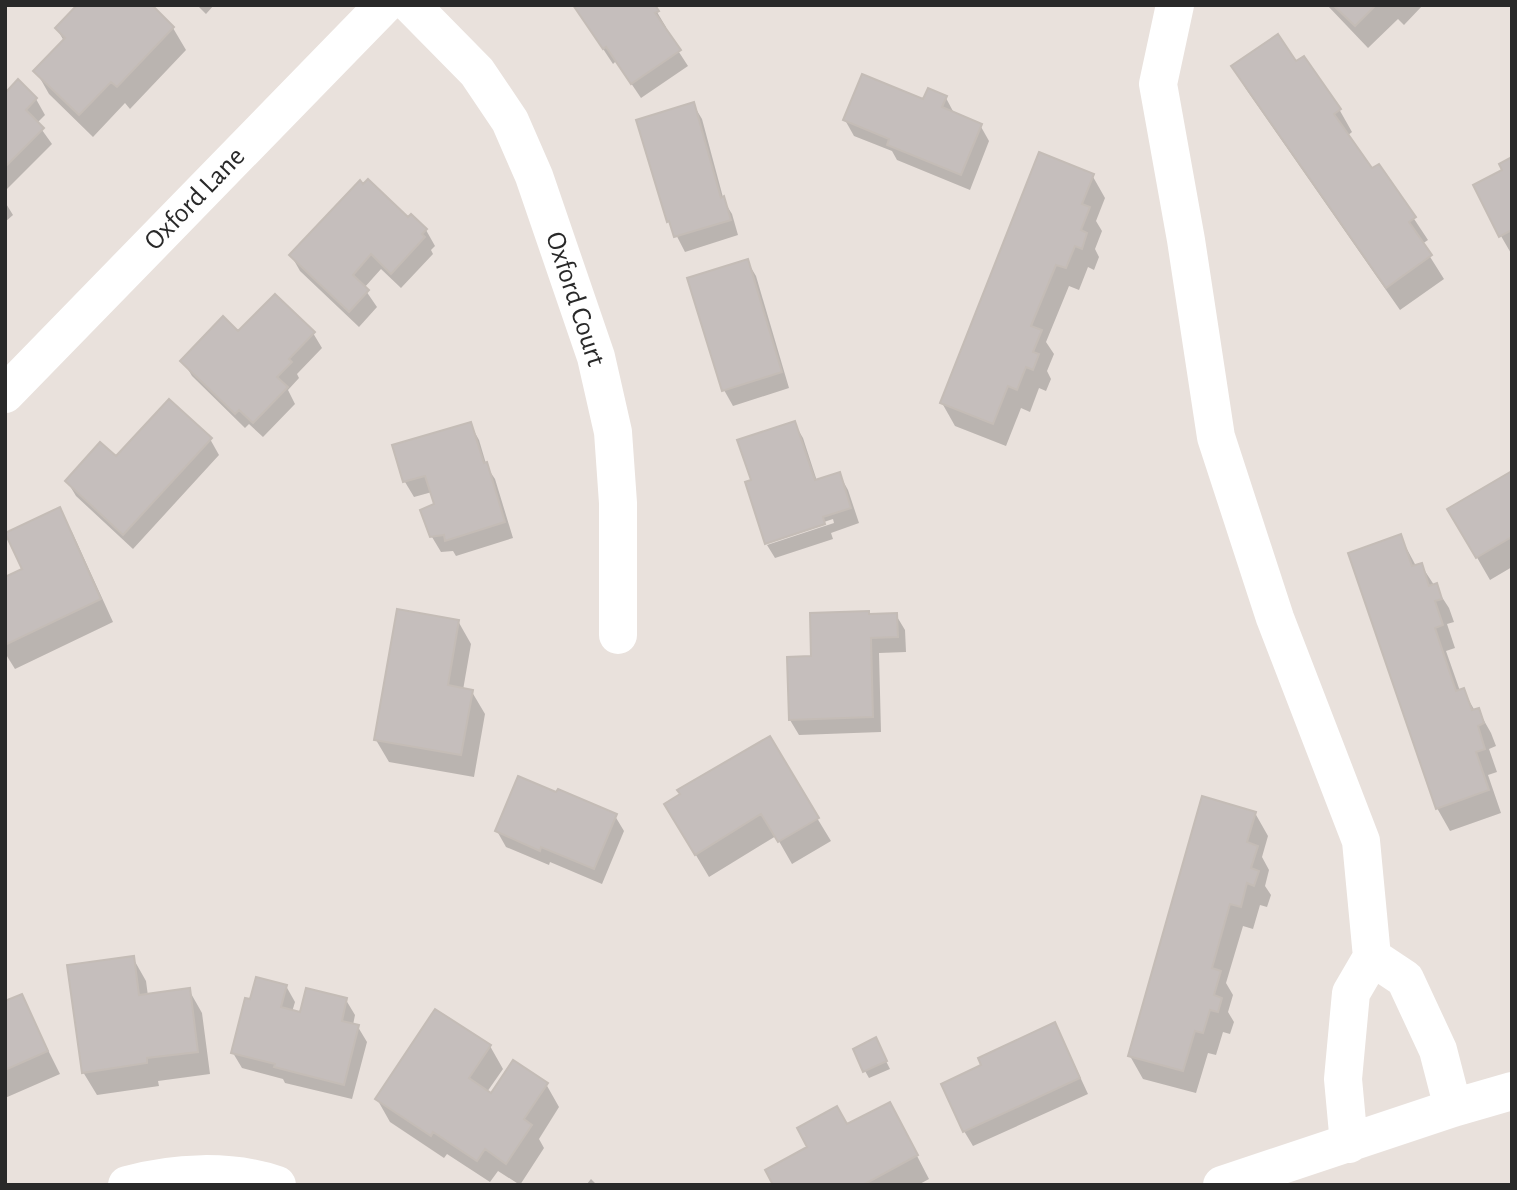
<svg xmlns="http://www.w3.org/2000/svg" width="1517" height="1190" font-family="'Alegreya Sans',sans-serif">
<style>
.shadow{fill:#0003}
.building{fill:#c5bebc;stroke:#c4bcb6;stroke-width:2}
.lines{fill:none;stroke-linecap:round;stroke-linejoin:round}
.minor{stroke:#fff;stroke-width:38}
.labels{text-anchor:middle;dominant-baseline:central;stroke-width:5;stroke-linejoin:round;paint-order:stroke}
.street-label{font-size:28px;fill:#292929;stroke:#fff}
</style>
<rect width="100%" height="100%" fill="#e9e1dc"/>
<path class="shadow" d="M 197,5 L 214,5 L 206,14 Z
M 574,5 L 657,12 L 666,27 L 664,29 L 688,66 L 641,98 L 616,61 L 613,64 Z
M 1327,5 L 1423,5 L 1404,25 L 1398,19 L 1368,48 Z
M 173,28 L 186,50 L 130,109 L 125,103 L 93,137 L 49,94 L 36,71 L 64,41 L 57,29 Z
M 1296,63 L 1339,109 L 1352,132 L 1347,136 L 1371,171 L 1379,166 L 1428,240 L 1422,244 L 1444,279 L 1400,310 L 1246,89 L 1233,67 Z
M 18,82 L 36,99 L 45,115 L 37,123 L 52,144 L 5,191 L 5,92 L 7,93 Z
M 946,98 L 955,115 L 980,125 L 989,141 L 970,190 L 897,160 L 892,151 L 854,136 L 845,120 Z
M 693,104 L 702,119 L 724,201 L 732,214 L 738,235 L 685,252 L 669,221 L 638,121 Z
M 1512,159 L 1512,255 L 1501,236 L 1505,171 Z
M 1092,175 L 1105,198 L 1096,221 L 1102,231 L 1095,249 L 1099,257 L 1094,270 L 1088,267 L 1079,290 L 1069,286 L 1046,342 L 1054,354 L 1047,371 L 1051,379 L 1046,391 L 1039,388 L 1030,412 L 1021,408 L 1006,446 L 955,426 L 942,403 Z
M 363,186 L 426,230 L 435,246 L 431,250 L 433,254 L 401,288 L 381,269 L 364,288 L 377,307 L 359,327 L 300,271 L 291,255 Z
M 5,202 L 13,215 L 5,222 Z
M 747,261 L 756,276 L 789,388 L 733,406 L 724,390 L 689,279 Z
M 238,333 L 313,333 L 322,348 L 297,374 L 299,378 L 288,390 L 295,404 L 263,437 L 249,424 L 245,428 L 192,376 L 183,361 Z
M 794,423 L 803,438 L 817,481 L 839,474 L 848,490 L 859,523 L 831,533 L 833,539 L 775,558 L 767,545 L 834,523 L 833,519 L 767,541 L 767,544 L 747,483 L 753,481 Z
M 470,424 L 479,440 L 487,467 L 495,479 L 513,538 L 456,556 L 453,551 L 441,552 L 432,537 L 436,505 L 432,492 L 414,497 L 405,482 L 394,446 Z
M 210,439 L 219,455 L 133,549 L 76,496 L 67,481 L 116,459 Z
M 1512,473 L 1512,567 L 1490,580 L 1449,509 Z
M 59,509 L 72,532 L 113,622 L 15,669 L 5,653 L 5,579 L 24,570 Z
M 1400,536 L 1416,566 L 1421,565 L 1449,608 L 1454,622 L 1447,624 L 1455,648 L 1446,651 L 1460,691 L 1463,690 L 1475,711 L 1478,710 L 1491,733 L 1496,746 L 1489,749 L 1497,772 L 1488,775 L 1501,813 L 1450,831 L 1437,808 Z
M 868,613 L 870,616 L 896,615 L 905,630 L 906,652 L 879,653 L 881,732 L 799,735 L 790,720 L 813,658 Z
M 458,621 L 471,644 L 463,690 L 472,692 L 485,714 L 474,777 L 389,762 L 376,740 Z
M 769,739 L 831,841 L 792,864 L 776,836 L 709,877 L 666,805 Z
M 1255,813 L 1268,836 L 1262,857 L 1269,870 L 1265,886 L 1271,895 L 1267,907 L 1260,905 L 1253,929 L 1243,926 L 1226,983 L 1233,995 L 1228,1012 L 1234,1022 L 1230,1034 L 1223,1032 L 1216,1055 L 1208,1053 L 1196,1093 L 1143,1079 L 1130,1056 Z
M 615,816 L 624,831 L 602,884 L 550,862 L 549,865 L 506,847 L 497,831 Z
M 133,958 L 146,981 L 148,996 L 189,990 L 202,1013 L 210,1074 L 158,1081 L 159,1086 L 97,1095 L 83,1072 Z
M 286,986 L 295,1002 L 292,1012 L 302,1015 L 346,1000 L 355,1015 L 353,1025 L 358,1027 L 367,1042 L 352,1099 L 285,1083 L 283,1079 L 242,1068 L 233,1053 L 251,1001 Z
M 21,996 L 60,1074 L 5,1098 L 5,1003 Z
M 436,1011 L 490,1046 L 503,1069 L 487,1092 L 492,1095 L 546,1084 L 559,1107 L 539,1139 L 544,1148 L 520,1185 L 498,1171 L 490,1182 L 447,1154 L 444,1158 L 390,1122 L 377,1099 Z
M 1063,1040 L 1088,1094 L 973,1146 L 964,1131 L 984,1066 Z
M 879,1047 L 890,1069 L 869,1078 L 865,1071 Z
M 847,1126 L 902,1127 L 929,1179 L 918,1185 L 775,1185 Z
M 591,1179 L 597,1185 L 586,1185 Z"/>
<path class="building" d="M 77,5 L 152,5 L 174,27 L 117,87 L 111,82 L 79,115 L 33,71 L 65,38 L 55,28 Z
M 573,5 L 655,5 L 659,11 L 655,13 L 681,50 L 631,84 L 606,47 L 603,49 Z
M 1333,5 L 1376,5 L 1355,26 Z
M 1278,34 L 1296,61 L 1304,56 L 1341,109 L 1334,114 L 1372,168 L 1379,164 L 1416,217 L 1409,222 L 1432,255 L 1386,288 L 1231,66 Z
M 862,74 L 923,99 L 928,88 L 947,96 L 942,107 L 982,124 L 961,175 L 887,145 L 889,139 L 843,120 Z
M 18,79 L 37,98 L 26,110 L 44,128 L 5,167 L 5,89 L 7,91 Z
M 694,102 L 721,198 L 724,196 L 731,220 L 674,237 L 669,221 L 667,222 L 636,120 Z
M 1039,152 L 1094,174 L 1082,204 L 1090,207 L 1081,230 L 1087,233 L 1082,249 L 1075,246 L 1066,268 L 1056,265 L 1031,326 L 1042,330 L 1033,352 L 1039,354 L 1033,370 L 1026,367 L 1017,390 L 1008,386 L 993,424 L 940,403 Z
M 1512,157 L 1512,230 L 1499,237 L 1473,185 L 1502,170 L 1499,164 Z
M 368,179 L 408,217 L 411,214 L 427,229 L 422,234 L 425,237 L 391,274 L 371,254 L 353,275 L 369,290 L 349,312 L 289,255 L 360,180 L 363,184 Z
M 748,259 L 782,372 L 722,391 L 687,278 Z
M 275,294 L 315,332 L 289,359 L 292,362 L 277,377 L 288,387 L 253,423 L 239,410 L 235,414 L 180,361 L 223,316 L 238,331 Z
M 169,399 L 212,438 L 123,535 L 65,481 L 100,442 L 116,456 Z
M 795,421 L 815,480 L 840,472 L 851,508 L 823,517 L 825,524 L 765,544 L 745,482 L 751,480 L 737,440 Z
M 471,422 L 484,463 L 487,462 L 505,522 L 445,541 L 444,535 L 430,537 L 420,510 L 434,504 L 425,476 L 403,482 L 392,445 Z
M 1512,471 L 1512,540 L 1510,538 L 1476,558 L 1447,509 Z
M 60,507 L 101,599 L 5,645 L 5,577 L 22,569 L 5,533 Z
M 1401,534 L 1412,566 L 1422,563 L 1429,586 L 1437,583 L 1442,599 L 1435,601 L 1443,625 L 1435,628 L 1456,691 L 1464,688 L 1472,710 L 1479,708 L 1484,723 L 1478,726 L 1485,749 L 1476,752 L 1489,790 L 1436,809 L 1348,553 Z
M 397,609 L 459,620 L 448,685 L 473,690 L 461,755 L 374,740 Z
M 869,611 L 869,614 L 897,613 L 898,637 L 871,638 L 873,717 L 789,720 L 787,657 L 811,656 L 810,613 Z
M 770,736 L 819,818 L 778,842 L 761,814 L 695,855 L 664,804 L 680,794 L 677,790 Z
M 518,776 L 556,792 L 558,789 L 617,814 L 594,869 L 541,847 L 540,851 L 495,831 Z
M 1202,796 L 1256,812 L 1247,842 L 1258,846 L 1251,868 L 1259,871 L 1254,886 L 1247,883 L 1241,907 L 1230,904 L 1212,968 L 1221,971 L 1214,995 L 1222,998 L 1218,1012 L 1210,1010 L 1203,1033 L 1195,1031 L 1183,1071 L 1128,1056 Z
M 134,956 L 139,995 L 190,988 L 198,1052 L 147,1058 L 147,1063 L 82,1073 L 67,965 Z
M 256,977 L 287,985 L 281,1007 L 300,1012 L 306,988 L 347,998 L 342,1021 L 359,1025 L 344,1085 L 274,1067 L 275,1064 L 231,1053 L 245,998 L 250,999 Z
M 22,994 L 48,1051 L 5,1070 L 5,1001 Z
M 435,1009 L 491,1045 L 469,1078 L 491,1093 L 513,1060 L 548,1083 L 524,1119 L 532,1125 L 506,1164 L 485,1149 L 477,1161 L 433,1132 L 431,1136 L 375,1099 Z
M 1055,1022 L 1080,1078 L 963,1132 L 941,1084 L 981,1065 L 978,1058 Z
M 876,1037 L 887,1061 L 863,1072 L 853,1049 Z
M 890,1102 L 918,1155 L 863,1185 L 773,1185 L 765,1170 L 807,1147 L 797,1128 L 837,1106 L 847,1124 Z"/>
<g class="lines">
<path class="minor" d="M 411,5 L 477,72 L 510,121 L 534,176 L 596,357 L 613,432 L 618,503 L 618,635
M 1175,5 L 1158,84 L 1186,240 L 1216,437 L 1275,618 L 1361,841 L 1372,957
M 5,394 L 384,5
M 1349,1144 L 1343,1079 L 1351,993 L 1372,957 L 1405,979 L 1438,1050 L 1453,1108
M 127,1185 C 173,1172 231,1169 277,1185
M 1222,1185 L 1453,1108 L 1512,1091"/>
</g>
<g class="labels">
<g class="street-label">
<text transform="translate(195 199) rotate(-46)">Oxford Lane</text>
<text transform="translate(575 299) rotate(72)">Oxford Court</text>
</g>
</g>
<rect width="1517" height="1190" fill="none" stroke="#292929" stroke-width="14"/>
</svg>
